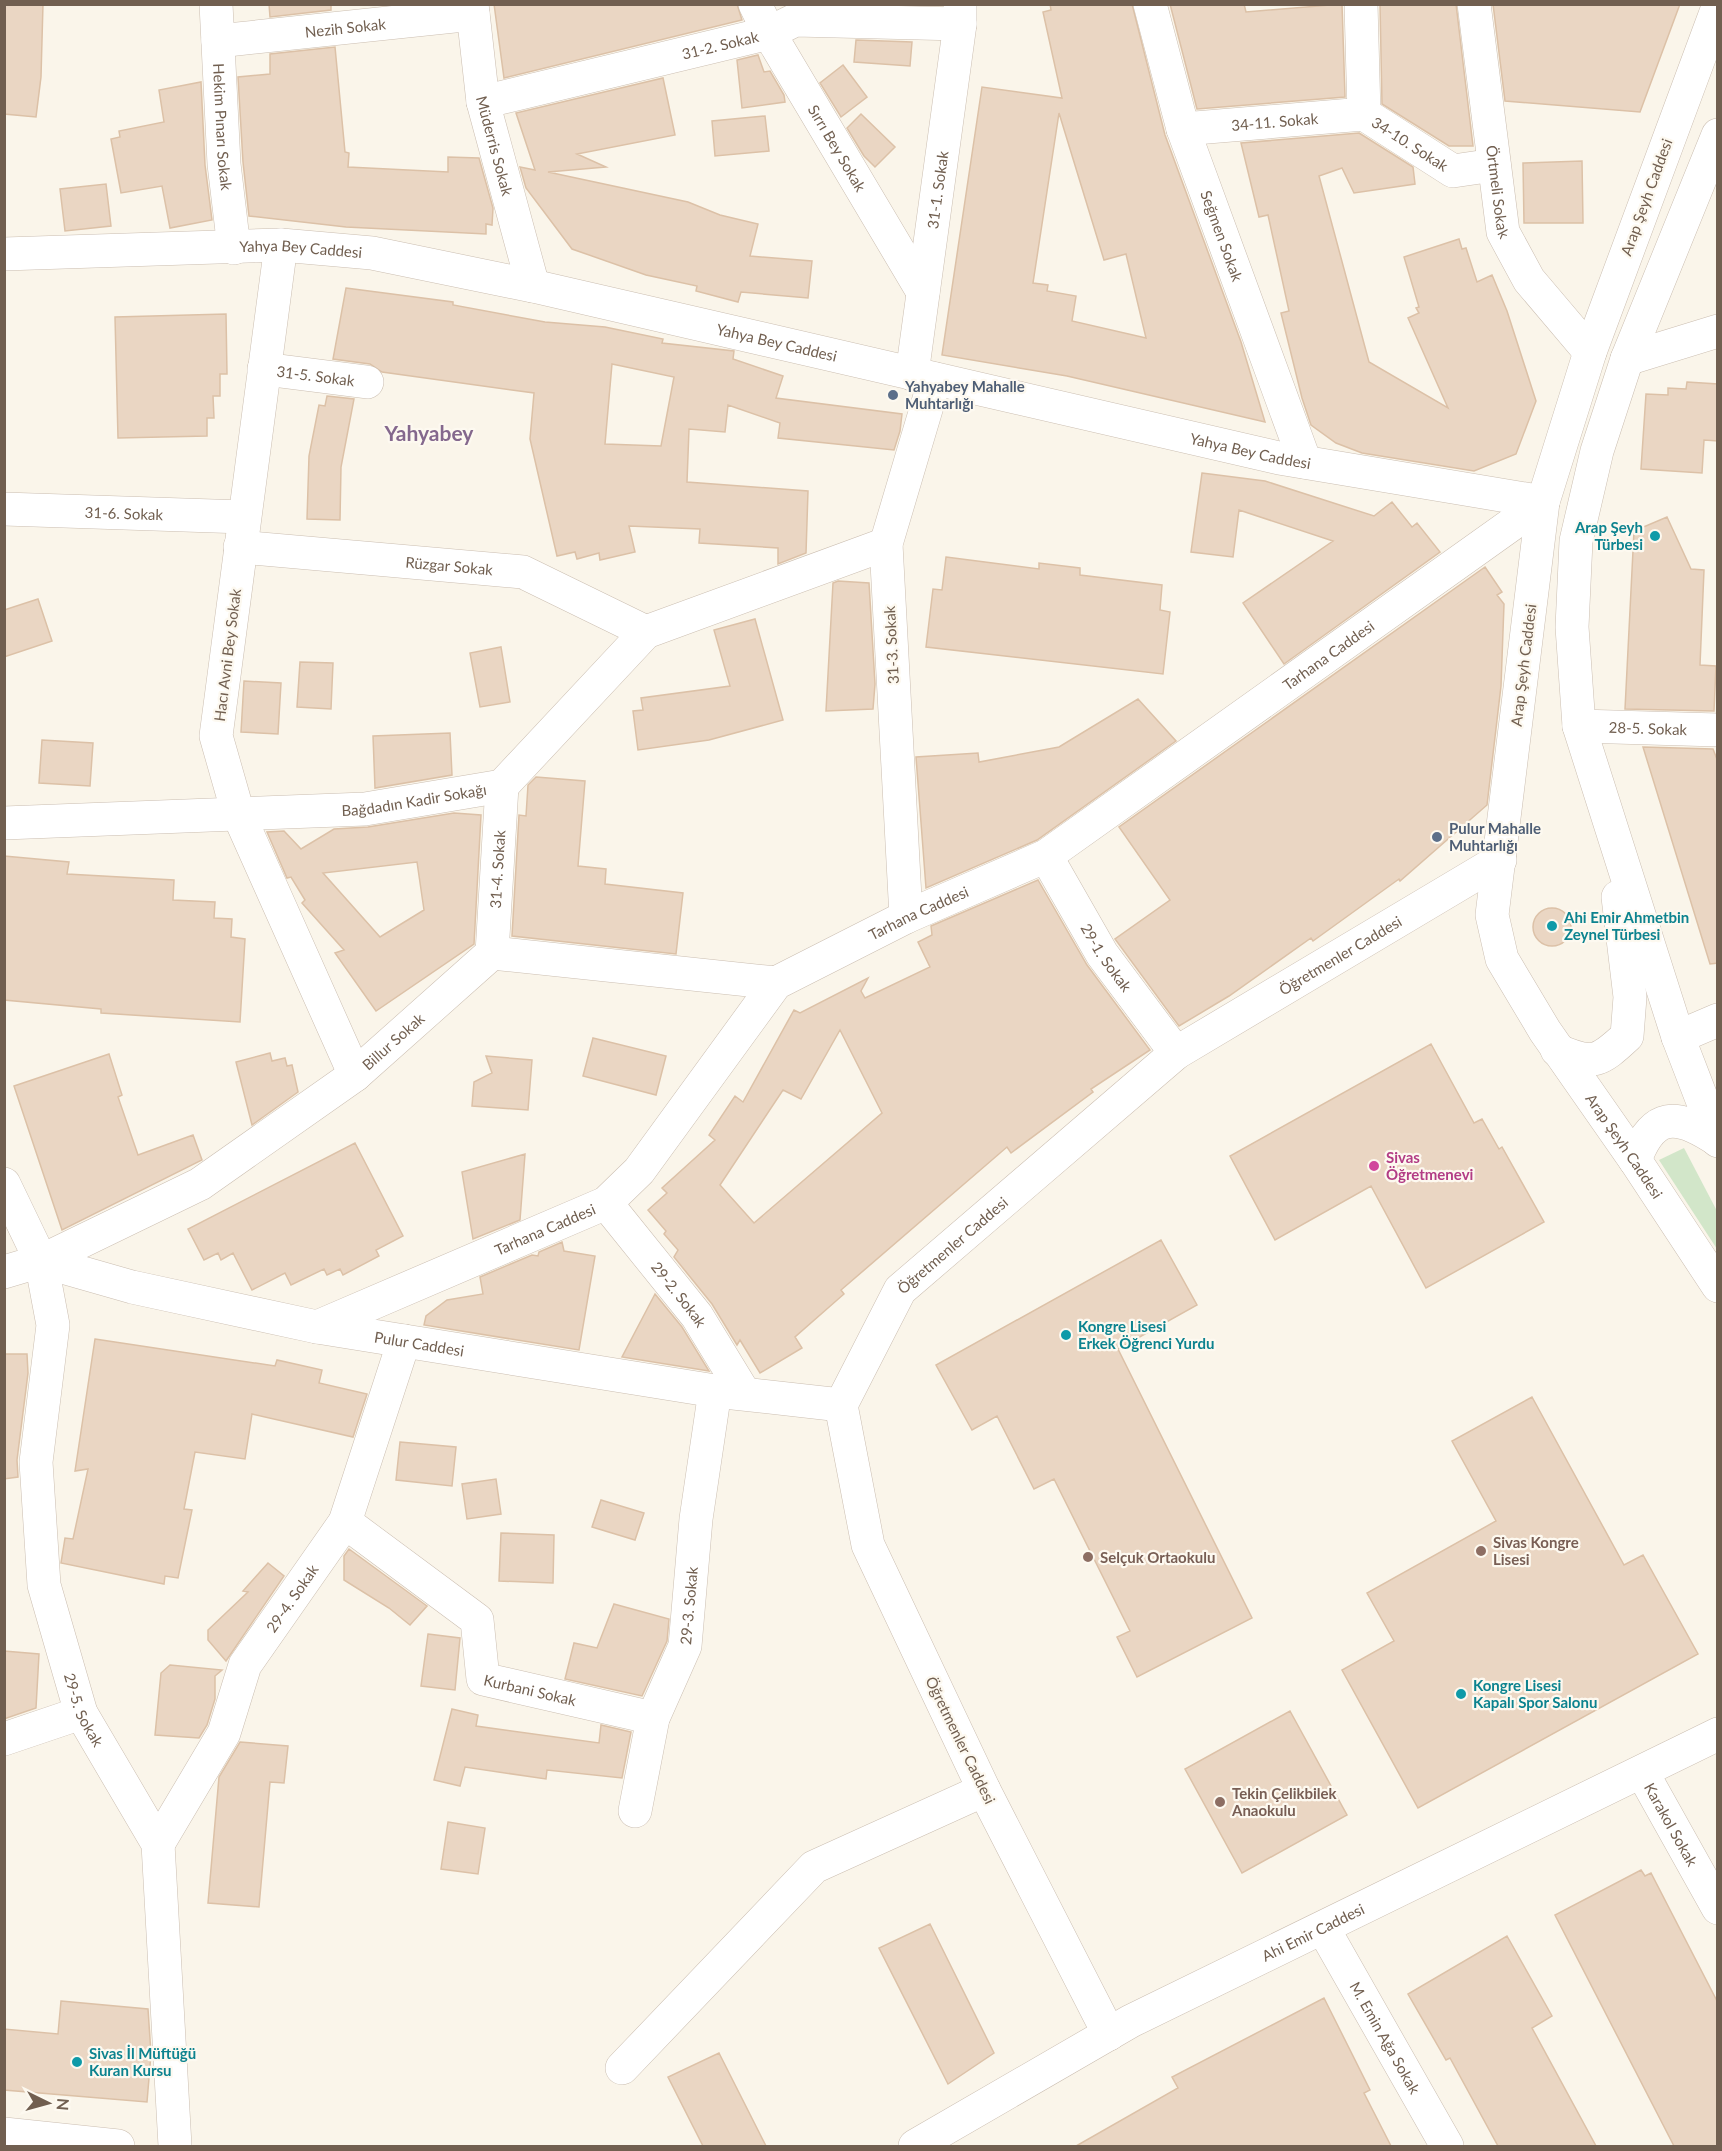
<svg xmlns="http://www.w3.org/2000/svg" width="1722" height="2151" font-family="Lato,sans-serif">
<style>
.green{fill:#d2e6c9}
.building{fill:#ead6c3;stroke:#dcc1a7;stroke-width:1.5;fill-rule:evenodd}
.lines{fill:none;stroke-linecap:round;stroke-linejoin:round}
.minor-casing{stroke:#cbbeb1;stroke-width:34}
.minor{stroke:#fff;stroke-width:33}
.service-dot{fill:#5c6f8a;stroke:#fdf9f0;stroke-width:2}
.culture-dot{fill:#0f9aa8;stroke:#fdf9f0;stroke-width:2}
.hotel-dot{fill:#d1479c;stroke:#fdf9f0;stroke-width:2}
.education-dot{fill:#8d6e63;stroke:#fdf9f0;stroke-width:2}
.labels{text-anchor:middle;dominant-baseline:central;stroke-width:4.5;stroke-linejoin:round;paint-order:stroke}
.street-label{font-size:15px;fill:#715f50;stroke:#fdf9f0}
.service-label{font-size:15px;font-weight:bold;fill:#4e5e75;stroke:#fdf9f0;text-anchor:start}
.culture-label{font-size:15px;font-weight:bold;fill:#0d838f;stroke:#fdf9f0;text-anchor:start}
.hotel-label{font-size:15px;font-weight:bold;fill:#b23c85;stroke:#fdf9f0;text-anchor:start}
.education-label{font-size:15px;font-weight:bold;fill:#785e54;stroke:#fdf9f0;text-anchor:start}
.district-label{font-size:21px;font-weight:bold;fill:#84688d;stroke:#fdf9f0}
</style>
<rect width="100%" height="100%" fill="#faf5ea"/>
<path class="green" d="M 1684,1148 L 1717,1211 L 1717,1249 L 1659,1160 Z"/>
<path class="building" d="M 4,4 L 43,4 L 41,77 L 36,117 L 4,114 Z
M 269,4 L 331,4 L 331,10 L 270,17 Z
M 494,4 L 737,4 L 742,20 L 504,78 Z
M 1050,4 L 1132,4 L 1165,135 L 1241,342 L 1265,422 L 1067,376 L 942,355 L 982,87 L 1062,98 L 1043,12 L 1051,10 ZM 1059,113 L 1104,260 L 1126,254 L 1146,338 L 1072,321 L 1076,296 L 1047,291 L 1048,285 L 1033,283 Z
M 1170,4 L 1244,4 L 1246,12 L 1342,4 L 1345,97 L 1197,109 Z
M 1380,4 L 1456,4 L 1473,146 L 1449,146 L 1382,104 Z
M 1493,4 L 1680,4 L 1640,112 L 1505,101 Z
M 856,40 L 912,42 L 910,66 L 854,62 Z
M 335,47 L 345,152 L 349,153 L 348,167 L 448,172 L 448,157 L 479,158 L 493,208 L 492,225 L 486,224 L 486,234 L 346,227 L 249,216 L 243,162 L 238,77 L 270,74 L 270,54 Z
M 758,55 L 764,72 L 770,71 L 784,95 L 785,102 L 742,108 L 737,60 Z
M 843,65 L 867,97 L 841,117 L 820,83 Z
M 663,78 L 675,135 L 577,154 L 606,167 L 548,172 L 688,202 L 720,215 L 758,224 L 750,256 L 812,261 L 808,298 L 741,292 L 738,302 L 696,291 L 697,286 L 646,275 L 572,249 L 526,188 L 520,167 L 535,170 L 516,113 Z
M 201,82 L 205,165 L 212,220 L 170,228 L 162,186 L 121,193 L 111,139 L 120,137 L 119,131 L 164,122 L 159,90 Z
M 861,114 L 895,147 L 875,167 L 864,156 L 847,128 Z
M 765,116 L 769,151 L 715,156 L 712,121 Z
M 1359,133 L 1413,167 L 1415,184 L 1354,193 L 1342,168 L 1319,176 L 1369,362 L 1448,408 L 1408,318 L 1419,313 L 1416,308 L 1419,307 L 1404,257 L 1459,239 L 1462,249 L 1466,248 L 1477,282 L 1492,275 L 1507,311 L 1536,401 L 1516,454 L 1474,471 L 1362,453 L 1336,443 L 1311,425 L 1302,398 L 1281,313 L 1289,311 L 1268,215 L 1259,217 L 1241,143 Z
M 1582,161 L 1583,223 L 1524,223 L 1523,163 Z
M 106,184 L 111,226 L 65,231 L 60,189 Z
M 346,288 L 453,302 L 453,305 L 545,322 L 605,327 L 663,339 L 662,343 L 734,351 L 733,359 L 783,376 L 776,398 L 902,414 L 900,431 L 894,450 L 778,438 L 780,423 L 728,405 L 725,432 L 689,429 L 687,482 L 808,491 L 806,553 L 778,564 L 778,548 L 699,543 L 700,529 L 629,526 L 635,552 L 600,560 L 599,553 L 577,559 L 575,552 L 557,556 L 530,439 L 534,393 L 382,372 L 370,364 L 333,359 ZM 612,364 L 674,377 L 661,446 L 605,444 Z
M 226,314 L 227,374 L 220,374 L 220,396 L 213,396 L 214,418 L 207,418 L 207,436 L 118,438 L 115,317 Z
M 1687,382 L 1718,384 L 1718,441 L 1704,440 L 1702,473 L 1641,469 L 1646,394 L 1668,395 L 1668,388 L 1686,389 Z
M 327,396 L 354,399 L 341,467 L 340,520 L 307,519 L 309,456 L 319,405 L 325,406 Z
M 1202,473 L 1265,481 L 1374,516 L 1392,502 L 1412,527 L 1417,523 L 1440,552 L 1284,664 L 1243,603 L 1333,541 L 1239,510 L 1233,557 L 1191,552 Z
M 1667,517 L 1691,569 L 1704,570 L 1700,665 L 1716,666 L 1714,711 L 1625,709 L 1634,531 Z
M 946,557 L 1039,569 L 1039,563 L 1080,568 L 1080,575 L 1162,585 L 1160,610 L 1170,612 L 1163,674 L 926,647 L 933,589 L 942,590 Z
M 1485,567 L 1502,592 L 1497,595 L 1504,604 L 1501,686 L 1487,805 L 1400,881 L 1399,879 L 1313,941 L 1311,938 L 1229,996 L 1179,1026 L 1115,939 L 1170,900 L 1119,827 Z
M 838,581 L 869,583 L 875,684 L 873,709 L 826,711 L 833,583 Z
M 38,599 L 52,641 L 4,657 L 4,610 Z
M 755,619 L 783,720 L 709,740 L 638,750 L 633,711 L 643,710 L 641,698 L 730,686 L 714,630 Z
M 501,647 L 510,702 L 480,707 L 470,653 Z
M 300,662 L 333,663 L 331,709 L 297,707 Z
M 244,681 L 281,683 L 278,734 L 241,732 Z
M 1138,699 L 1176,741 L 1037,840 L 926,888 L 916,757 L 978,753 L 979,762 L 1059,747 Z
M 450,733 L 452,775 L 375,788 L 373,736 Z
M 42,740 L 93,743 L 90,786 L 39,783 Z
M 1643,747 L 1713,749 L 1718,762 L 1718,963 L 1710,964 Z
M 536,777 L 585,781 L 578,866 L 606,869 L 605,884 L 683,893 L 676,954 L 512,936 L 519,815 L 526,816 L 528,785 Z
M 454,813 L 481,815 L 474,944 L 376,1011 L 335,953 L 344,950 L 302,903 L 305,900 L 291,877 L 287,878 L 267,832 L 284,831 L 301,849 L 334,829 L 368,827 ZM 417,862 L 424,910 L 380,937 L 323,873 Z
M 4,856 L 69,862 L 67,874 L 174,880 L 173,900 L 215,902 L 214,918 L 232,919 L 231,937 L 245,939 L 240,1022 L 101,1013 L 101,1009 L 4,1000 Z
M 1038,880 L 1087,965 L 1150,1050 L 1091,1089 L 1093,1092 L 1011,1153 L 1007,1147 L 841,1290 L 844,1294 L 795,1337 L 802,1348 L 760,1373 L 740,1340 L 737,1345 L 712,1304 L 674,1257 L 678,1250 L 664,1234 L 666,1231 L 648,1210 L 667,1193 L 662,1188 L 715,1140 L 709,1135 L 735,1096 L 743,1102 L 794,1010 L 800,1013 L 868,978 L 861,991 L 865,998 L 930,967 L 918,942 L 932,935 L 931,926 ZM 840,1030 L 882,1113 L 754,1223 L 720,1185 L 783,1090 L 801,1099 Z
M1533 927a19 19 0 1 1 38 0a19 19 0 1 1-38 0Z
M 593,1038 L 666,1056 L 656,1095 L 583,1076 Z
M 1431,1044 L 1474,1123 L 1482,1119 L 1499,1149 L 1502,1147 L 1544,1222 L 1426,1288 L 1371,1186 L 1275,1240 L 1230,1156 Z
M 270,1053 L 272,1061 L 285,1058 L 287,1066 L 292,1065 L 298,1092 L 252,1125 L 236,1062 Z
M 109,1054 L 122,1095 L 118,1097 L 138,1155 L 193,1135 L 202,1160 L 62,1230 L 14,1086 Z
M 486,1056 L 532,1060 L 528,1110 L 472,1106 L 474,1082 L 492,1073 Z
M 355,1143 L 403,1236 L 376,1250 L 379,1256 L 343,1275 L 340,1269 L 327,1275 L 324,1269 L 291,1285 L 285,1273 L 252,1290 L 233,1253 L 221,1260 L 218,1253 L 204,1260 L 188,1229 Z
M 525,1154 L 520,1220 L 473,1239 L 462,1172 Z
M 1161,1240 L 1197,1305 L 1118,1349 L 1252,1618 L 1137,1677 L 1117,1637 L 1130,1631 L 1054,1479 L 1034,1489 L 997,1416 L 972,1430 L 936,1365 Z
M 562,1242 L 564,1251 L 595,1256 L 579,1350 L 424,1325 L 426,1316 L 447,1300 L 483,1294 L 480,1277 L 532,1255 L 538,1256 L 539,1252 Z
M 655,1294 L 682,1327 L 709,1371 L 622,1357 Z
M 95,1339 L 275,1366 L 277,1360 L 322,1370 L 319,1383 L 367,1394 L 353,1437 L 252,1414 L 245,1459 L 195,1452 L 184,1509 L 192,1510 L 178,1578 L 165,1576 L 164,1584 L 61,1563 L 65,1538 L 73,1539 L 88,1469 L 75,1471 Z
M 4,1354 L 27,1354 L 28,1373 L 17,1460 L 18,1477 L 4,1479 Z
M 1532,1397 L 1624,1565 L 1643,1555 L 1698,1654 L 1418,1808 L 1342,1670 L 1394,1641 L 1367,1593 L 1496,1521 L 1452,1441 Z
M 400,1442 L 456,1447 L 452,1486 L 396,1480 Z
M 496,1479 L 501,1514 L 467,1519 L 462,1484 Z
M 601,1500 L 644,1513 L 635,1540 L 592,1527 Z
M 501,1533 L 554,1535 L 553,1583 L 499,1581 Z
M 349,1549 L 427,1606 L 410,1625 L 389,1608 L 344,1580 L 344,1556 Z
M 268,1563 L 284,1576 L 226,1661 L 208,1640 L 208,1630 L 248,1592 L 243,1591 Z
M 614,1604 L 669,1619 L 667,1641 L 642,1696 L 565,1679 L 574,1643 L 597,1648 Z
M 428,1634 L 460,1638 L 455,1690 L 421,1686 Z
M 4,1651 L 39,1654 L 36,1708 L 4,1719 Z
M 170,1665 L 222,1670 L 215,1676 L 215,1699 L 207,1725 L 199,1738 L 155,1735 L 161,1673 Z
M 452,1709 L 478,1715 L 476,1726 L 599,1743 L 601,1725 L 631,1732 L 622,1778 L 547,1770 L 546,1779 L 465,1767 L 460,1786 L 434,1780 Z
M 1290,1711 L 1347,1815 L 1242,1873 L 1185,1769 Z
M 240,1742 L 288,1746 L 284,1783 L 270,1782 L 259,1907 L 208,1903 L 219,1777 Z
M 448,1822 L 485,1828 L 478,1874 L 441,1869 Z
M 1641,1870 L 1645,1876 L 1651,1873 L 1718,2003 L 1718,2146 L 1674,2146 L 1555,1915 Z
M 930,1924 L 994,2053 L 948,2084 L 879,1948 Z
M 1507,1936 L 1552,2016 L 1532,2028 L 1596,2146 L 1498,2146 L 1450,2058 L 1446,2060 L 1408,1994 Z
M 1324,1998 L 1370,2090 L 1364,2093 L 1391,2146 L 1076,2146 L 1178,2088 L 1172,2077 Z
M 61,2001 L 148,2009 L 151,2054 L 147,2102 L 4,2090 L 4,2029 L 58,2034 Z
M 719,2053 L 766,2146 L 703,2146 L 668,2077 Z"/>
<g class="lines">
<g class="minor-casing">
<g id="minor">
<path id="s1" d="M 216,4 L 224,164 L 234,248"/>
<path id="s2" d="M 472,4 L 483,102 L 533,286"/>
<path id="s3" d="M 755,4 L 769,33 L 923,292"/>
<path id="s4" d="M 1150,4 L 1183,129 L 1305,462"/>
<path id="s5" d="M 1361,4 L 1364,114 L 1453,171 L 1494,165"/>
<path id="s6" d="M 1474,4 L 1503,232 L 1529,280 L 1590,352"/>
<path id="s7" d="M 1718,7 L 1590,352 L 1543,502 L 1492,915 L 1502,959 L 1545,1031 L 1635,1160 L 1718,1286"/>
<path id="s8" d="M 218,41 L 473,14"/>
<path id="s9" d="M 483,102 L 769,33 L 795,20 L 960,24"/>
<path id="s10" d="M 1183,129 L 1364,114"/>
<path d="M 1718,135 L 1627,359 L 1597,451 L 1576,541 L 1572,627 L 1579,726 L 1678,1037 L 1718,1141"/>
<path d="M 281,245 L 216,736 L 238,813 L 355,1075"/>
<path id="s11" d="M 4,254 L 281,245 L 372,253 L 533,286 L 1279,458 L 1543,502"/>
<path d="M 1627,359 L 1718,331"/>
<path id="s12" d="M 264,369 L 367,382"/>
<path id="s13" d="M 912,374 L 960,24 L 960,4"/>
<path id="s14" d="M 4,509 L 244,517"/>
<path id="s15" d="M 240,547 L 523,572 L 646,632"/>
<path id="s16" d="M 1579,726 L 1718,730"/>
<path id="s17" d="M 4,823 L 365,809 L 502,786 L 646,632 L 886,544"/>
<path id="s18" d="M 1046,856 L 1102,954 L 1176,1053"/>
<path d="M 906,917 L 886,544 L 935,379"/>
<path id="s19" d="M 492,953 L 502,786"/>
<path d="M 1678,1037 L 1718,1020"/>
<path d="M 1557,1050 C 1593,1066 1599,1062 1627,1036 L 1630,997 L 1618,897"/>
<path d="M 1635,1160 C 1653,1112 1676,1113 1716,1139"/>
<path id="s20" d="M 4,1184 L 41,1261 L 53,1325 L 36,1462 L 44,1585 L 81,1713 L 158,1844 L 175,2146"/>
<path id="s21" d="M 606,1203 L 697,1316 L 744,1393"/>
<path id="s22" d="M 41,1261 L 200,1184 L 355,1075 L 492,953 L 776,983"/>
<path id="s23" d="M 4,1272 L 41,1261 L 132,1287 L 317,1327 L 715,1391 L 841,1405"/>
<path id="s24" d="M 317,1327 L 606,1203 L 639,1171 L 776,983 L 906,917 L 1046,856 L 1543,502"/>
<path id="s25" d="M 345,1522 L 477,1620 L 483,1679 L 653,1718"/>
<path d="M 4,1739 L 81,1713"/>
<path id="s26" d="M 1642,1772 L 1718,1908"/>
<path id="s27" d="M 635,1811 L 653,1718 L 685,1646 L 696,1519 L 715,1391"/>
<path id="s28" d="M 158,1844 L 224,1733 L 245,1665 L 345,1522 L 404,1341"/>
<path id="s29" d="M 1323,1928 L 1447,2146"/>
<path id="s30" d="M 1109,2034 L 984,1790 L 868,1545 L 841,1405 L 900,1290 L 1176,1053 L 1500,860"/>
<path d="M 622,2068 L 814,1867 L 984,1790"/>
<path d="M 4,2134 L 118,2146"/>
<path id="s31" d="M 915,2146 L 1131,2021 L 1718,1734"/>
</g>
</g>
<use href="#minor" class="minor"/>
</g>
<g class="service-dot">
<circle cx="893" cy="395" r="6"/>
<circle cx="1437" cy="837" r="6"/>
</g>
<g class="culture-dot">
<circle cx="1655" cy="536" r="6"/>
<circle cx="1552" cy="926" r="6"/>
<circle cx="1066" cy="1335" r="6"/>
<circle cx="1461" cy="1694" r="6"/>
<circle cx="77" cy="2062" r="6"/>
</g>
<circle class="hotel-dot" cx="1374" cy="1166" r="6"/>
<g class="education-dot">
<circle cx="1481" cy="1551" r="6"/>
<circle cx="1088" cy="1557" r="6"/>
<circle cx="1220" cy="1802" r="6"/>
</g>
<g class="labels">
<g class="street-label">
<text stroke="none"><textPath href="#s8" startOffset="128">Nezih Sokak</textPath></text>
<text stroke="none"><textPath href="#s9" startOffset="244">31-2. Sokak</textPath></text>
<text stroke="none"><textPath href="#s10" startOffset="92">34-11. Sokak</textPath></text>
<text stroke="none"><textPath href="#s1" startOffset="123">Hekim Pınarı Sokak</textPath></text>
<text stroke="none"><textPath href="#s5" startOffset="165">34-10. Sokak</textPath></text>
<text stroke="none"><textPath href="#s2" startOffset="144">Müderris Sokak</textPath></text>
<text stroke="none"><textPath href="#s3" startOffset="166">Sırrı Bey Sokak</textPath></text>
<text stroke="none"><textPath href="#s13" startOffset="186">31-1. Sokak</textPath></text>
<text stroke="none"><textPath href="#s6" startOffset="189">Örtmeli Sokak</textPath></text>
<text transform="translate(1646 197) rotate(-70)">Arap Şeyh Caddesi</text>
<text stroke="none"><textPath href="#s4" startOffset="243">Seğmen Sokak</textPath></text>
<text stroke="none"><textPath href="#s11" startOffset="297">Yahya Bey Caddesi</textPath></text>
<text stroke="none"><textPath href="#s11" startOffset="783">Yahya Bey Caddesi</textPath></text>
<text stroke="none"><textPath href="#s12" startOffset="52">31-5. Sokak</textPath></text>
<text stroke="none"><textPath href="#s11" startOffset="1269">Yahya Bey Caddesi</textPath></text>
<text stroke="none"><textPath href="#s14" startOffset="120">31-6. Sokak</textPath></text>
<text stroke="none"><textPath href="#s15" startOffset="210">Rüzgar Sokak</textPath></text>
<text transform="translate(891 645) rotate(-93)">31-3. Sokak</text>
<text transform="translate(227 655) rotate(-83)">Hacı Avni Bey Sokak</text>
<text stroke="none"><textPath href="#s24" startOffset="1238">Tarhana Caddesi</textPath></text>
<text transform="translate(1523 665) rotate(-83)">Arap Şeyh Caddesi</text>
<text stroke="none"><textPath href="#s16" startOffset="69">28-5. Sokak</textPath></text>
<text stroke="none"><textPath href="#s17" startOffset="411">Bağdadın Kadir Sokağı</textPath></text>
<text stroke="none"><textPath href="#s19" startOffset="84">31-4. Sokak</textPath></text>
<text stroke="none"><textPath href="#s24" startOffset="752">Tarhana Caddesi</textPath></text>
<text stroke="none"><textPath href="#s30" startOffset="1372">Öğretmenler Caddesi</textPath></text>
<text stroke="none"><textPath href="#s18" startOffset="118">29-1. Sokak</textPath></text>
<text stroke="none"><textPath href="#s22" startOffset="417">Billur Sokak</textPath></text>
<text stroke="none"><textPath href="#s7" startOffset="1210">Arap Şeyh Caddesi</textPath></text>
<text stroke="none"><textPath href="#s24" startOffset="248">Tarhana Caddesi</textPath></text>
<text stroke="none"><textPath href="#s30" startOffset="886">Öğretmenler Caddesi</textPath></text>
<text stroke="none"><textPath href="#s21" startOffset="117">29-2. Sokak</textPath></text>
<text stroke="none"><textPath href="#s23" startOffset="426">Pulur Caddesi</textPath></text>
<text stroke="none"><textPath href="#s28" startOffset="282">29-4. Sokak</textPath></text>
<text stroke="none"><textPath href="#s27" startOffset="214">29-3. Sokak</textPath></text>
<text stroke="none"><textPath href="#s25" startOffset="272">Kurbani Sokak</textPath></text>
<text stroke="none"><textPath href="#s20" startOffset="543">29-5. Sokak</textPath></text>
<text transform="translate(961 1740) rotate(64)">Öğretmenler Caddesi</text>
<text stroke="none"><textPath href="#s26" startOffset="60">Karakol Sokak</textPath></text>
<text stroke="none"><textPath href="#s31" startOffset="452">Ahi Emir Caddesi</textPath></text>
<text stroke="none"><textPath href="#s29" startOffset="126">M. Emin Ağa Sokak</textPath></text>
</g>
<g class="service-label">
<text x="905" y="386">Yahyabey Mahalle<tspan x="905" dy="17">Muhtarlığı</tspan></text>
<text x="1449" y="828">Pulur Mahalle<tspan x="1449" dy="17">Muhtarlığı</tspan></text>
</g>
<g class="culture-label">
<text x="1643" y="527" text-anchor="end">Arap Şeyh<tspan x="1643" dy="17">Türbesi</tspan></text>
<text x="1564" y="917">Ahi Emir Ahmetbin<tspan x="1564" dy="17">Zeynel Türbesi</tspan></text>
<text x="1078" y="1326">Kongre Lisesi<tspan x="1078" dy="17">Erkek Öğrenci Yurdu</tspan></text>
<text x="1473" y="1685">Kongre Lisesi<tspan x="1473" dy="17">Kapalı Spor Salonu</tspan></text>
<text x="89" y="2053">Sivas İl Müftüğü<tspan x="89" dy="17">Kuran Kursu</tspan></text>
</g>
<g class="hotel-label">
<text x="1386" y="1157">Sivas<tspan x="1386" dy="17">Öğretmenevi</tspan></text>
</g>
<g class="education-label">
<text x="1493" y="1542">Sivas Kongre<tspan x="1493" dy="17">Lisesi</tspan></text>
<text x="1100" y="1557">Selçuk Ortaokulu</text>
<text x="1232" y="1793">Tekin Çelikbilek<tspan x="1232" dy="17">Anaokulu</tspan></text>
</g>
<g class="district-label">
<text x="429" y="432">Yahyabey</text>
</g>
</g>
<rect width="1722" height="2151" fill="none" stroke="#715f50" stroke-width="12"/>
<g transform="translate(48 2103) rotate(95)" stroke="#fdf9f0" stroke-width="4.5" paint-order="stroke">
<path d="M0-4.5L10 22L0 15L-10 22Z" fill="#715f50"/>
<text y="-9" font-size="16" font-weight="bold" text-anchor="middle" fill="#715f50">N</text>
</g>
</svg>
